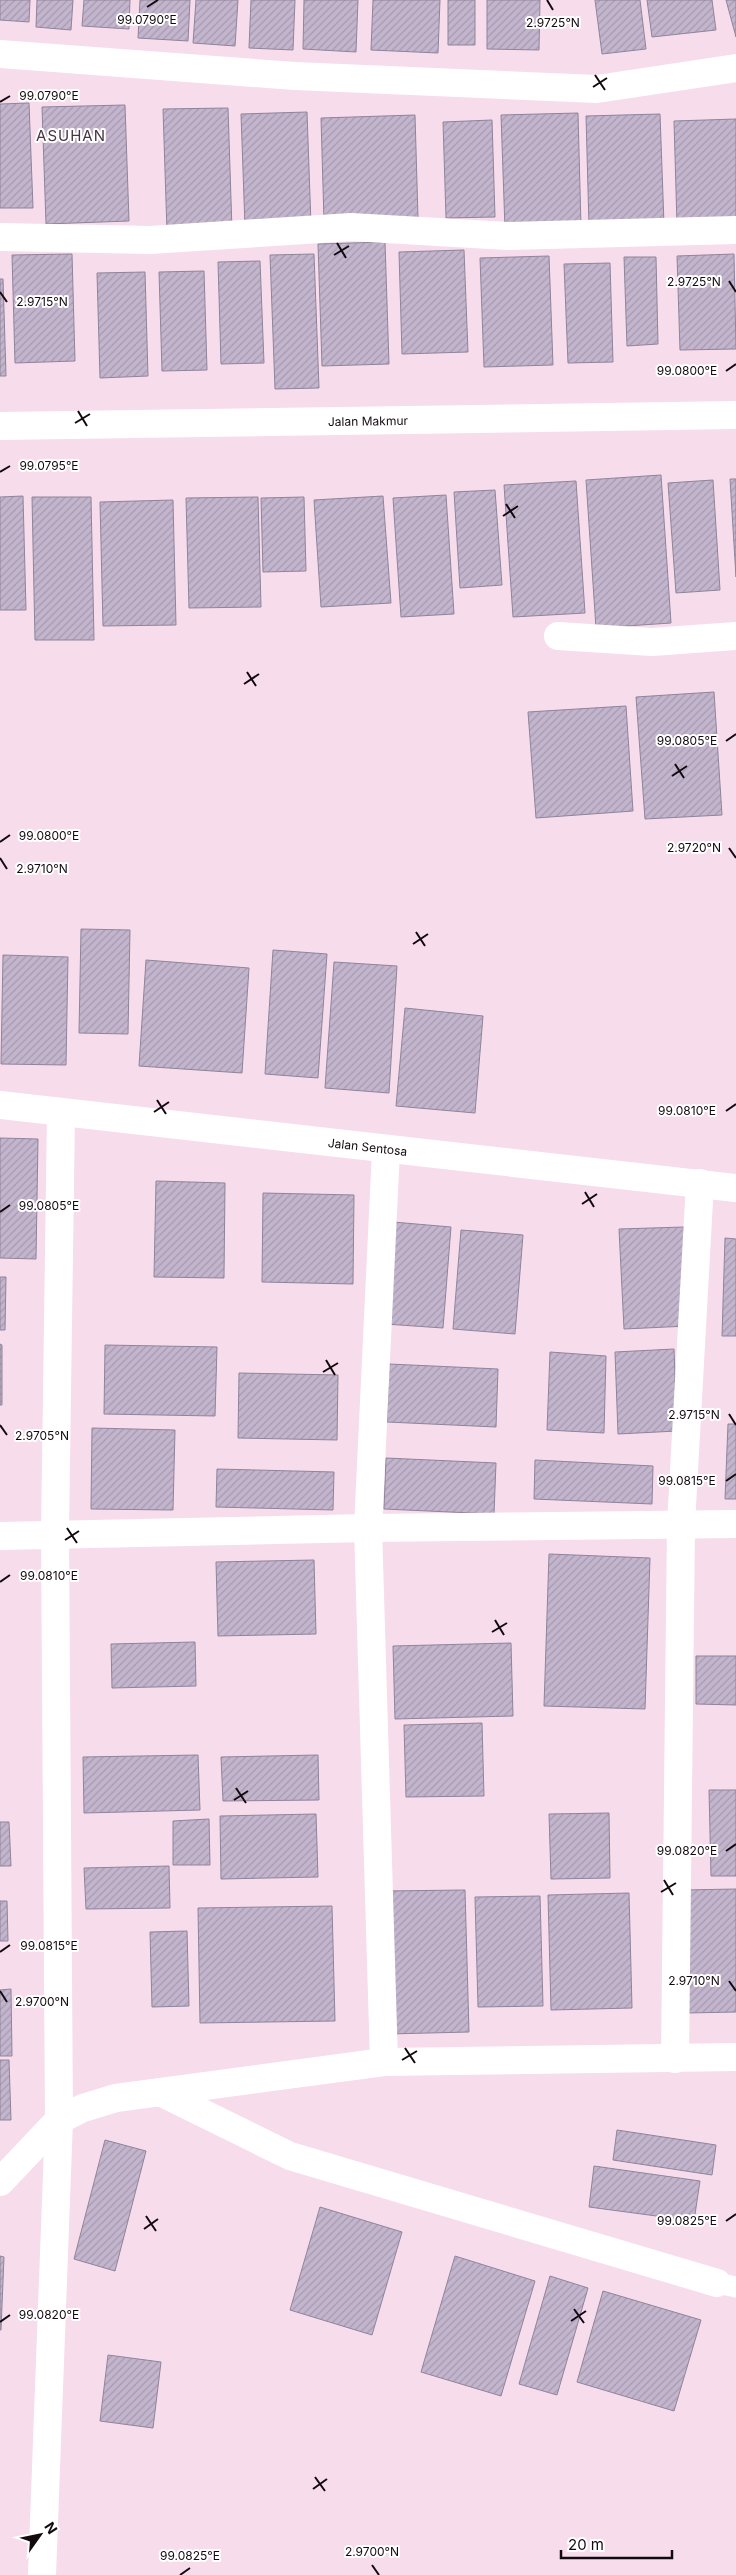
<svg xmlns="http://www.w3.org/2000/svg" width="736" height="2575" font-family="Inter,sans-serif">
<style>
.building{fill:url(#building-hatch);stroke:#90849a}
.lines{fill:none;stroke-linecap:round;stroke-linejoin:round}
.service{stroke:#fff;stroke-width:21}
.minor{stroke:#fff;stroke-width:28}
.ticks{fill:none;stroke:#130a10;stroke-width:2}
.labels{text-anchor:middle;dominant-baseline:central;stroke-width:4;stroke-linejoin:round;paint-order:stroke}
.street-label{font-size:12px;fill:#130a10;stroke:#fff}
.quarter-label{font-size:15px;letter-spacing:1px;fill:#493441;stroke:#fff}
.ticks-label{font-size:12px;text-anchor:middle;fill:#130a10;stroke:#fff;stroke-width:4;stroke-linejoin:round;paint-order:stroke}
</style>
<defs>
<pattern id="building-hatch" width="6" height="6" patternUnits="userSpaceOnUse" patternTransform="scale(1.25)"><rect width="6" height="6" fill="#c2b5cd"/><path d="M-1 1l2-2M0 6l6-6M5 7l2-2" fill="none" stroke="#a69aaf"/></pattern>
</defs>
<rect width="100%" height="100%" fill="#f7dcec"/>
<path class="building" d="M 0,0 L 30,0 L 29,22 L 0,20 Z
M 37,0 L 73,0 L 71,30 L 36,27 Z
M 84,0 L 130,0 L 129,29 L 82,26 Z
M 140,0 L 190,0 L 188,41 L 138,38 Z
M 196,0 L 238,0 L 235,46 L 193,43 Z
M 251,0 L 295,0 L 293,50 L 249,48 Z
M 304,0 L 358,0 L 356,52 L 303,49 Z
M 373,0 L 440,0 L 438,53 L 371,50 Z
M 448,0 L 475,0 L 475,45 L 448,45 Z
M 487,0 L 540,0 L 539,50 L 487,49 Z
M 595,0 L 640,0 L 646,49 L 602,54 Z
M 647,0 L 712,0 L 716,30 L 652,37 Z
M 726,0 L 736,0 L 736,37 Z
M 29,103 L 33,208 L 0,208 L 0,104 Z
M 125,105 L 129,221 L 46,224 L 42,107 Z
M 228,108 L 232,230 L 167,232 L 163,109 Z
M 307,112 L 311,225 L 245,227 L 241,114 Z
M 578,113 L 581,227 L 505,229 L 501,115 Z
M 660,114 L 664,224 L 589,226 L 586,116 Z
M 415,115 L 418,218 L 324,221 L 321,118 Z
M 736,119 L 736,223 L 677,225 L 674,121 Z
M 492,120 L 495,217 L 446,218 L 443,122 Z
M 385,242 L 389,364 L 322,366 L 318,244 Z
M 464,250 L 468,352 L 402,354 L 399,252 Z
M 72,254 L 75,361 L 15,363 L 12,255 Z
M 314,254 L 319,388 L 275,389 L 270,255 Z
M 734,254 L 736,349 L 680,350 L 677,256 Z
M 549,256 L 553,365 L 484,367 L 480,258 Z
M 624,257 L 656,257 L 658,344 L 627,346 Z
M 260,261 L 264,363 L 221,364 L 218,262 Z
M 610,263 L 613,362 L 568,363 L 564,264 Z
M 204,271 L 207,370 L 162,371 L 159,272 Z
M 145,272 L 148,376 L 100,378 L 97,273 Z
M 0,279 L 3,279 L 6,376 L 0,376 Z
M 661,475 L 671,623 L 596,628 L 586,480 Z
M 730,479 L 736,479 L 736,577 Z
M 713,480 L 720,590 L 676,593 L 668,483 Z
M 576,481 L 585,613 L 513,617 L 504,485 Z
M 495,490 L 502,585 L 460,588 L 454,492 Z
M 446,495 L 454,614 L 401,617 L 393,498 Z
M 23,496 L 26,610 L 0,610 L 0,497 Z
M 383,496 L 391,603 L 321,607 L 314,500 Z
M 32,497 L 91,497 L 94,640 L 35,640 Z
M 258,497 L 261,607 L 189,608 L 186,498 Z
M 304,497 L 306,571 L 263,572 L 261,498 Z
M 173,500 L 176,625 L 103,626 L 100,502 Z
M 714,692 L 722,815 L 645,819 L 636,697 Z
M 626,706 L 633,811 L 536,818 L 528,712 Z
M 81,929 L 130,930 L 128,1034 L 79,1033 Z
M 273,950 L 327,954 L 318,1078 L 265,1074 Z
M 3,955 L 68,957 L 66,1065 L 1,1064 Z
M 146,960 L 249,968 L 242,1073 L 139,1066 Z
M 334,962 L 397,966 L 389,1093 L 325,1088 Z
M 405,1008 L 483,1016 L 475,1113 L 396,1106 Z
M 0,1138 L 38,1139 L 36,1259 L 0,1258 Z
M 156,1181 L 225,1183 L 224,1278 L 154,1277 Z
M 263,1193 L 354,1195 L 353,1284 L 262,1282 Z
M 393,1222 L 451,1227 L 443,1328 L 385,1324 Z
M 684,1227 L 688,1326 L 624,1329 L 619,1229 Z
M 461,1230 L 523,1235 L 515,1334 L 453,1329 Z
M 725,1238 L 736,1239 L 736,1336 L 722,1336 Z
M 0,1277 L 6,1277 L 5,1330 L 0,1330 Z
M 0,1344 L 2,1345 L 2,1405 L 0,1405 Z
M 105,1345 L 217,1347 L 215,1416 L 104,1414 Z
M 674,1349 L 677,1431 L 618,1434 L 615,1352 Z
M 550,1352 L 606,1356 L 604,1433 L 547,1430 Z
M 389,1364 L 498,1369 L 496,1427 L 387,1422 Z
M 239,1373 L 338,1375 L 337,1440 L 238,1438 Z
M 728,1424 L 736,1424 L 736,1499 L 725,1499 Z
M 92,1428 L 175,1430 L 173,1510 L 91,1509 Z
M 386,1458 L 496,1463 L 494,1514 L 384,1509 Z
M 535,1460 L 653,1466 L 652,1504 L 534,1499 Z
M 217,1469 L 334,1472 L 333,1510 L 216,1507 Z
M 549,1554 L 650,1558 L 645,1709 L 544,1706 Z
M 314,1560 L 316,1634 L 218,1636 L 216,1562 Z
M 195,1642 L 196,1686 L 112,1688 L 111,1644 Z
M 511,1643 L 513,1716 L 395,1719 L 393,1646 Z
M 696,1656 L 736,1656 L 736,1705 L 696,1704 Z
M 482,1723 L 484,1796 L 406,1797 L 404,1725 Z
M 198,1755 L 200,1810 L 84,1813 L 83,1757 Z
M 318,1755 L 319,1800 L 223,1801 L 221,1757 Z
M 709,1790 L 736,1790 L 736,1876 L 711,1876 Z
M 609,1813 L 610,1878 L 551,1879 L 549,1814 Z
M 316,1814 L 318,1877 L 221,1879 L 220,1816 Z
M 209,1819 L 210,1865 L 173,1865 L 173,1821 Z
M 0,1822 L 9,1822 L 11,1866 L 0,1866 Z
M 169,1866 L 170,1908 L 86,1909 L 84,1868 Z
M 736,1889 L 736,2012 L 687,2013 L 684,1890 Z
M 465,1890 L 469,2032 L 388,2034 L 385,1891 Z
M 629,1893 L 632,2008 L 551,2010 L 548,1895 Z
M 540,1896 L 543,2006 L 478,2007 L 475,1897 Z
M 0,1901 L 7,1901 L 8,1941 L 0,1941 Z
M 332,1906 L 335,2021 L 200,2023 L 198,1908 Z
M 187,1931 L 189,2006 L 152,2007 L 150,1932 Z
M 11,1989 L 12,2056 L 0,2056 L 0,1990 Z
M 0,2060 L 9,2060 L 11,2120 L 0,2120 Z
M 617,2130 L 716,2145 L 712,2175 L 613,2160 Z
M 105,2140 L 146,2151 L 115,2271 L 74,2259 Z
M 594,2166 L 700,2181 L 694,2221 L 589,2207 Z
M 320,2207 L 402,2232 L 372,2335 L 290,2310 Z
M 0,2256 L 4,2257 L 1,2330 L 0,2330 Z
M 455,2256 L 535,2281 L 501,2396 L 421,2372 Z
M 550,2276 L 588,2288 L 557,2395 L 519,2384 Z
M 603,2291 L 701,2320 L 674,2411 L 577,2382 Z
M 108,2355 L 161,2362 L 153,2428 L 100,2421 Z"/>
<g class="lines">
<path class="service" d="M 717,2283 L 736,2287"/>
<g class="minor">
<path d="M 0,54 L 295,76 L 597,89 L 736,68"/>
<path d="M 0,237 L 150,240 L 351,227 L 508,236 L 736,230"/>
<path id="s1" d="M 0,426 L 736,415"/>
<path d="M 558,636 L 652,642 L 736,636"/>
<path id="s2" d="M 0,1105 L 736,1188"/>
<path d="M 0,1536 L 368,1528 L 736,1524"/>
<path d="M 675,2059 L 681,1524 L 700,1183"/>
<path d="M 384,2062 L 368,1528 L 386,1150"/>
<path d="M 160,2092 L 290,2156 L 717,2283"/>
<path d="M 0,2182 L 59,2120 L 83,2108 L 116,2098 L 384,2062 L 736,2057"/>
<path d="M 42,2575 L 59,2120 L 55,1534 L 61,1112"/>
</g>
</g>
<path class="ticks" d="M 547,0 L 553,10M 147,7 L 158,0M 595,75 L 605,90M 593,87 L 607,78M 0,102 L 10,96M 337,243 L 346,258M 334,255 L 349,246M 729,281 L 736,292M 0,292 L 7,302M 726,371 L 736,364M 78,411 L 87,426M 75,423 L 90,414M 0,472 L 10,466M 506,504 L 515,518M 503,516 L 518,506M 247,672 L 256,686M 244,684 L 259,674M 726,741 L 736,734M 675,764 L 684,778M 672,776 L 687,766M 0,842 L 10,835M 729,848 L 736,858M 0,858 L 7,869M 416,932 L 425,946M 413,944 L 428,934M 157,1100 L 166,1114M 726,1111 L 736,1104M 154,1112 L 169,1102M 585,1192 L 594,1207M 582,1204 L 597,1194M 0,1212 L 10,1205M 326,1360 L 335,1375M 323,1372 L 338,1363M 729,1414 L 736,1425M 0,1425 L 7,1435M 726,1481 L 736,1474M 67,1528 L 77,1543M 65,1540 L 79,1531M 0,1582 L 10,1575M 495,1620 L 504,1635M 492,1632 L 507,1623M 236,1788 L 246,1803M 234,1800 L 248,1791M 726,1851 L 736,1844M 664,1880 L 673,1895M 661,1892 L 676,1883M 0,1952 L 10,1945M 729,1981 L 736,1991M 0,1991 L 7,2002M 405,2048 L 415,2063M 402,2060 L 417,2051M 146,2216 L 156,2231M 726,2221 L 736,2214M 144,2229 L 158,2219M 574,2309 L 584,2323M 571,2321 L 586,2311M 0,2322 L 10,2315M 315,2477 L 325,2491M 313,2489 L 327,2479M 372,2565 L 379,2575M 180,2575 L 190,2568"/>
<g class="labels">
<g class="street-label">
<text stroke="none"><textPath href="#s1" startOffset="368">Jalan Makmur</textPath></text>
<text stroke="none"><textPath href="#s2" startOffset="370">Jalan Sentosa</textPath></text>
</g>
<g class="quarter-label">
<text x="71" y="135">ASUHAN</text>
</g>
</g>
<g class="ticks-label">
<text x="147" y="24">99.0790°E</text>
<text x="553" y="27">2.9725°N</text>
<text x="49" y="100">99.0790°E</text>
<text x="694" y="286">2.9725°N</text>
<text x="42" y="306">2.9715°N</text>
<text x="687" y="375">99.0800°E</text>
<text x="49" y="470">99.0795°E</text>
<text x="687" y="745">99.0805°E</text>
<text x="49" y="840">99.0800°E</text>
<text x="694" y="852">2.9720°N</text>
<text x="42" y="873">2.9710°N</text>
<text x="687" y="1115">99.0810°E</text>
<text x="49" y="1210">99.0805°E</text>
<text x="694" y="1419">2.9715°N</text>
<text x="42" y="1440">2.9705°N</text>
<text x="687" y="1485">99.0815°E</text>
<text x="49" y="1580">99.0810°E</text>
<text x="687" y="1855">99.0820°E</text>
<text x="49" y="1950">99.0815°E</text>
<text x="694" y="1985">2.9710°N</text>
<text x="42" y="2006">2.9700°N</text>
<text x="687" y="2225">99.0825°E</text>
<text x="49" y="2319">99.0820°E</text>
<text x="372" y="2556">2.9700°N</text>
<text x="190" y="2560">99.0825°E</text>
</g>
<g transform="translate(40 2535) rotate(57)" stroke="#ffffff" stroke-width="4" paint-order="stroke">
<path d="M0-4L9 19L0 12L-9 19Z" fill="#130a10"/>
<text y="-8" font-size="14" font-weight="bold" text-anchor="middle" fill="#130a10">N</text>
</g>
<path d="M561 2550v8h111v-8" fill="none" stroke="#130a10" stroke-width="2.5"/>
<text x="568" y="2550" font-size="15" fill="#130a10" stroke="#ffffff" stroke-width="4" paint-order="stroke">20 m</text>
</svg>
